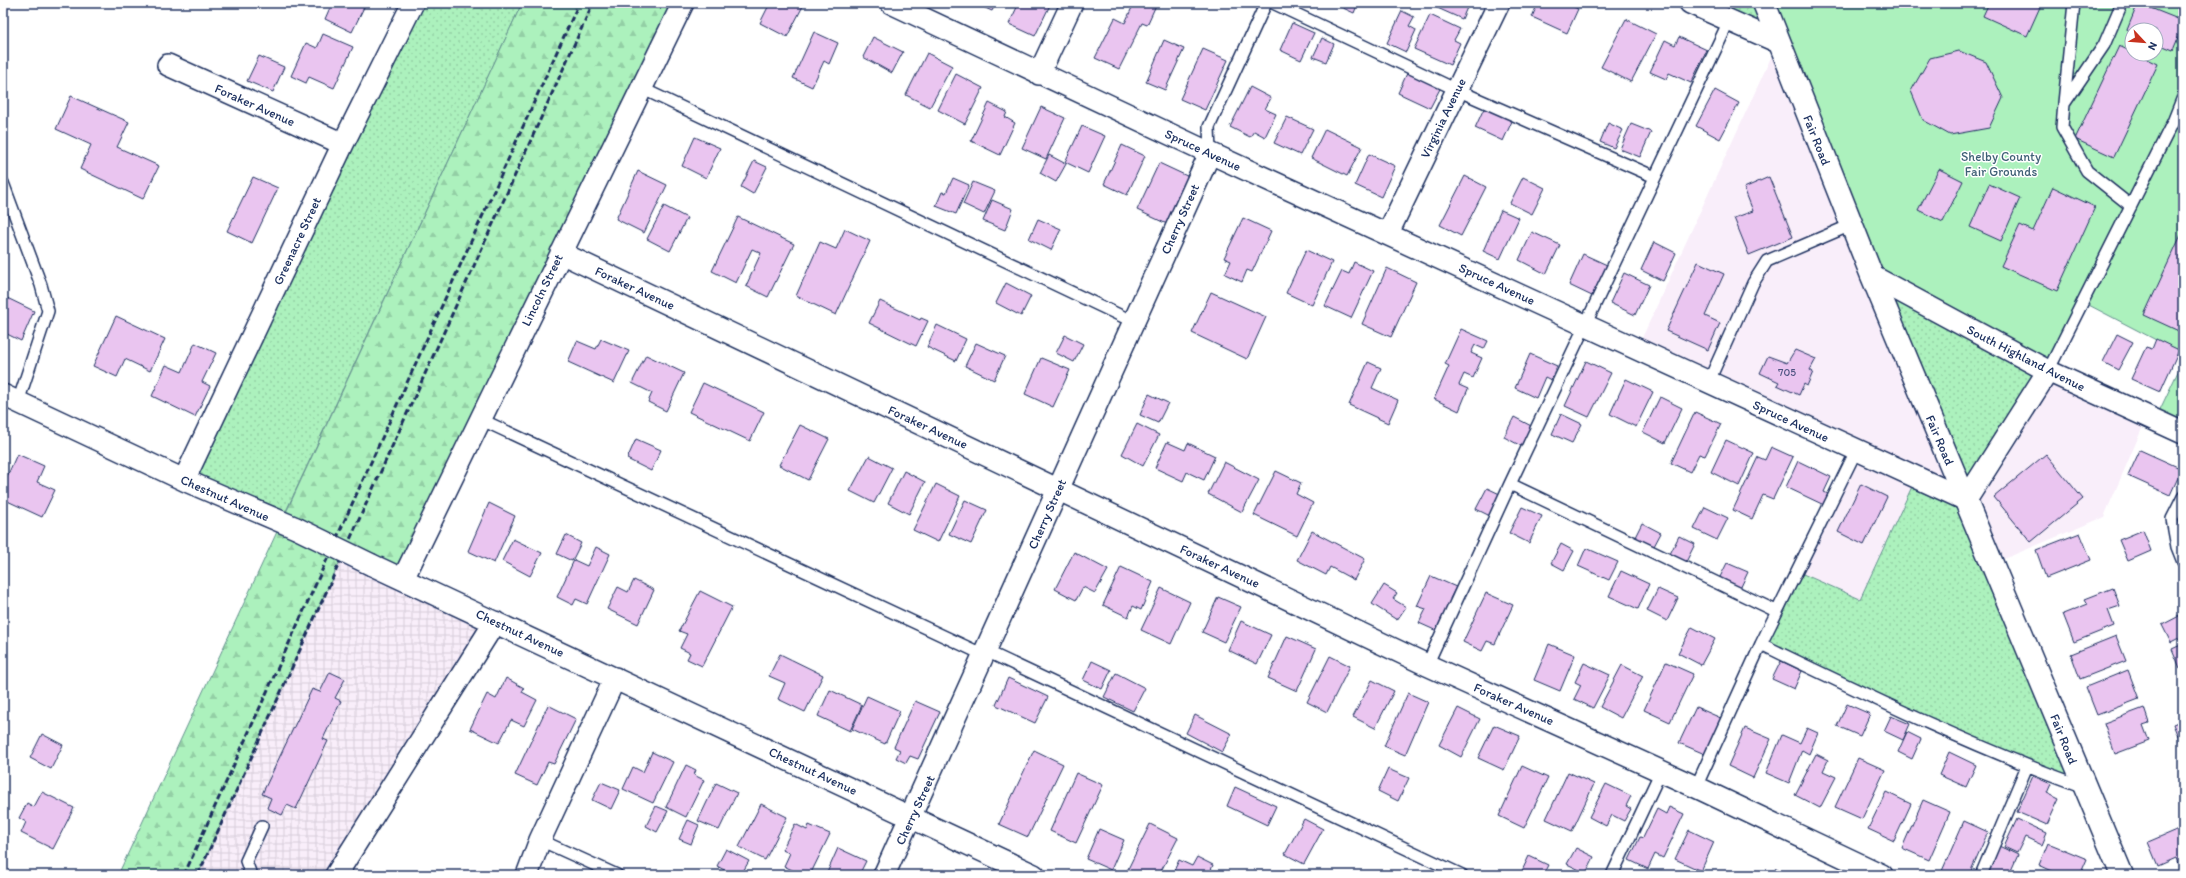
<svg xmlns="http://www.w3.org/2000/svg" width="2186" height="878" font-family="Itim,sans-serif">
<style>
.built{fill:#f9eefa}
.industrial{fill:url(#industrial-grid)}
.grass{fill:url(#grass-dots);stroke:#64908e}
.forest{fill:url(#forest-firs);stroke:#64908e}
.park{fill:#acf1bd;stroke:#64908e;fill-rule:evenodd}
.building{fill:#eac5f0;stroke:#1b2f5e}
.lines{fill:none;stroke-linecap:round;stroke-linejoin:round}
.lane-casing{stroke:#1b2f5e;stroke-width:14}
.street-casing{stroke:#1b2f5e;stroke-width:24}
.secondary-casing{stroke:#1b2f5e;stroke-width:25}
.lane{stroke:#fff;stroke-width:11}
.street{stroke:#fff;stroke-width:21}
.secondary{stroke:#fff;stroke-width:22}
.rail{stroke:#1b2f5e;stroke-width:3;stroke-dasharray:6 3;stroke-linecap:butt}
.street-bridge-casing{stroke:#1b2f5e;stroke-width:24;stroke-linecap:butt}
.street-bridge{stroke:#fff;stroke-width:21}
.labels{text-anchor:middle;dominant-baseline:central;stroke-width:3;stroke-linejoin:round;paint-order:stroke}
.number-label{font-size:11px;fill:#4f5482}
.street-label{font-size:13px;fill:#1b2f5e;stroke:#fff}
.park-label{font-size:13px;fill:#3f6076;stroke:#fff}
</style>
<defs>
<pattern id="industrial-grid" width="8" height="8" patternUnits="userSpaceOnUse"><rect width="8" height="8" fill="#f9eefa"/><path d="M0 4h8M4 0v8" fill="none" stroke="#d5ccd9"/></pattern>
<pattern id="grass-dots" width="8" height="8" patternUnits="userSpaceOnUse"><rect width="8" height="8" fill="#acf1bd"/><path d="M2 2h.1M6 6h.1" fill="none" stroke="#93cfa5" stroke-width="1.8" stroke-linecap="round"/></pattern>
<pattern id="forest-firs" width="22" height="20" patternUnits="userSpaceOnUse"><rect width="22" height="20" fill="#acf1bd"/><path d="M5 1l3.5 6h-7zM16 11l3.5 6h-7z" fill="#93cfa5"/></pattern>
</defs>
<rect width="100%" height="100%" fill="#fff"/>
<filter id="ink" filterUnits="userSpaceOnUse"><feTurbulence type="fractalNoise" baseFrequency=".025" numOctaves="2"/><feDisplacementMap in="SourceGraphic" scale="8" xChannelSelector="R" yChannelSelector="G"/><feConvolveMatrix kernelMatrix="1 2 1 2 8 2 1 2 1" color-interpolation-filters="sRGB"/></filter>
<g filter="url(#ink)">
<path class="built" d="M 1778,42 L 2048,371 L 2147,417 L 2104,517 L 1992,564 L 1916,478 L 1860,599 L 1796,571 L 1856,451 L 1637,349 Z"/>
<path class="industrial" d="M 344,552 L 495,622 L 336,875 L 198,875 Z"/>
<path class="grass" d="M 413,3 L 522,3 L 281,522 L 184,480 Z
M 1690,3 L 1764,3 L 1778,42 Z
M 1872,276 L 2048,371 L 1966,500 L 2084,787 L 1761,644 L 1796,571 L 1860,599 L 1916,478 L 1965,500 Z"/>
<path class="forest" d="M 522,3 L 683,3 L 403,579 L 344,552 L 198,875 L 118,875 Z"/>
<path class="park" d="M 1764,3 L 2183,3 L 2183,354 L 2083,302 L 2048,371 L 1872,276 ZM 2132,30 L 2156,30 L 2156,54 L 2132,54 Z
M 2183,361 L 2183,433 L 2155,420 Z"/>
<path class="building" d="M 332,3 L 366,3 L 352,32 L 325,19 Z
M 770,3 L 797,3 L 803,6 L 787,37 L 760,23 Z
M 974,3 L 996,3 L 992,11 Z
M 1019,3 L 1051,3 L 1035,36 L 1009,24 Z
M 1134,3 L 1157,3 L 1147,25 L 1142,23 L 1119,69 L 1095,58 L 1115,18 L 1125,23 Z
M 1332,3 L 1358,3 L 1354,13 Z
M 1434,3 L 1469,3 L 1462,19 L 1433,6 Z
M 1538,3 L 1566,3 L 1578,9 L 1567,33 L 1532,17 Z
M 1989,3 L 2033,3 L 2040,7 L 2027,36 L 1983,16 Z
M 2138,3 L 2183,21 L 2183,26 L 2173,50 L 2156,43 L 2156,30 L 2132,30 L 2132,33 L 2127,30 Z
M 1402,11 L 1414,17 L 1409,26 L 1416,30 L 1406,52 L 1387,43 Z
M 1430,15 L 1460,29 L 1454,40 L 1460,43 L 1450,65 L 1414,49 Z
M 1626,19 L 1656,34 L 1631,82 L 1601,67 Z
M 1292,23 L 1314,33 L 1301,60 L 1280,50 Z
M 814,32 L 838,43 L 829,64 L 824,61 L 812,87 L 793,78 Z
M 323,34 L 353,47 L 334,88 L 309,77 L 306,83 L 291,76 L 306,43 L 317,48 Z
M 873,37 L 903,52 L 892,73 L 863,57 Z
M 1679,37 L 1707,50 L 1691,83 L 1669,73 L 1666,79 L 1650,72 L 1665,40 L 1675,45 Z
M 1322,38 L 1334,44 L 1326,62 L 1313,57 Z
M 1164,40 L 1184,49 L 1165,90 L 1146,82 Z
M 2119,46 L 2132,52 L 2132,54 L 2137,54 L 2158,64 L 2114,157 L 2075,139 Z
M 1203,49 L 1228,60 L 1205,110 L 1180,99 Z
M 1959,51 L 1986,62 L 2003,98 L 1989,128 L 1950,135 L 1923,120 L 1911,91 L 1930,58 Z
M 927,53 L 952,66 L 930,107 L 906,95 Z
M 259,56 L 284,67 L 273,92 L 247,81 Z
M 1409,69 L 1442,85 L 1430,108 L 1398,93 Z
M 956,74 L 983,88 L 965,124 L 938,110 Z
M 1250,87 L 1271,98 L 1265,109 L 1276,114 L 1265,137 L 1254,131 L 1250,137 L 1230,127 Z
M 1715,90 L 1739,103 L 1720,139 L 1696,126 Z
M 71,96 L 129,122 L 117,147 L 159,166 L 143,199 L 80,169 L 91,145 L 56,129 Z
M 989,103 L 1007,112 L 1005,117 L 1015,123 L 1000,155 L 971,141 Z
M 1485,106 L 1513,119 L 1503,141 L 1475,128 Z
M 1041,107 L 1065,118 L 1046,159 L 1022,148 Z
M 1287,117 L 1313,129 L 1300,155 L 1274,143 Z
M 1608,123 L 1623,130 L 1614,148 L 1600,142 Z
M 1631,124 L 1651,132 L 1640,157 L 1620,149 Z
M 1082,126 L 1105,136 L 1088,173 L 1065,162 Z
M 1325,129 L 1362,147 L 1347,176 L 1311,158 Z
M 695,137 L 720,148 L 706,178 L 682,166 Z
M 1122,145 L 1145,156 L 1127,195 L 1104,184 Z
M 1369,154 L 1395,166 L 1381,197 L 1355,185 Z
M 1049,155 L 1066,164 L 1056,182 L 1040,173 Z
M 754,161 L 767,167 L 753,194 L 741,187 Z
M 1159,163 L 1189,177 L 1167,224 L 1137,210 Z
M 1939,169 L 1963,181 L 1943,222 L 1918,210 Z
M 638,171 L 667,185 L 644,233 L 616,219 Z
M 1465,176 L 1486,187 L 1461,236 L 1440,225 Z
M 253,177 L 278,188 L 252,243 L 227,231 Z
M 1523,177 L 1545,188 L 1532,214 L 1510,203 Z
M 1769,177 L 1793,237 L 1749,255 L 1734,218 L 1753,211 L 1744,188 Z
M 953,178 L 969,185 L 956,214 L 936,206 L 942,192 L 946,193 Z
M 973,182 L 995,191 L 984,214 L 963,204 Z
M 1989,184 L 2020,198 L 2001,241 L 1970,227 Z
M 2053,187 L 2095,207 L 2057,291 L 2001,266 L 2020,225 L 2033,231 Z
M 992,200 L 1013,209 L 1005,230 L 983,221 Z
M 664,206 L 687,218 L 670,251 L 647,239 Z
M 1501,210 L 1519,218 L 1500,259 L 1483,251 Z
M 738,217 L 794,244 L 768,297 L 746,286 L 761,253 L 752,249 L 736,283 L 712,271 Z
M 1243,218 L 1271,231 L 1252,272 L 1247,270 L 1242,282 L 1225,274 L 1231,261 L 1224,258 Z
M 1038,219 L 1061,229 L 1051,250 L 1029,239 Z
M 845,229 L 870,241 L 836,315 L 796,296 L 820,242 L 836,249 Z
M 1532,232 L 1560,245 L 1546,274 L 1519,260 Z
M 2181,235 L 2183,236 L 2183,333 L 2144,315 Z
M 1654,242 L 1676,253 L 1663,281 L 1641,270 Z
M 1306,250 L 1332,262 L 1312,305 L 1286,293 Z
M 1583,254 L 1607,265 L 1592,296 L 1569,285 Z
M 1354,262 L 1373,271 L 1351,318 L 1325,306 L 1342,271 L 1349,274 Z
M 1698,262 L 1724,274 L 1705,316 L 1720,323 L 1708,350 L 1666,331 Z
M 1387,268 L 1416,282 L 1391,337 L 1362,324 Z
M 1624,273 L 1649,285 L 1635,315 L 1610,303 Z
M 1006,283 L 1031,296 L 1021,316 L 996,303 Z
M 1211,292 L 1266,317 L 1247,359 L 1192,333 Z
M 3,296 L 34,311 L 21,341 L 3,332 Z
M 880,301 L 920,320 L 921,318 L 928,321 L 916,346 L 869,323 Z
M 116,316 L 165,339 L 150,371 L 125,359 L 117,377 L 93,366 Z
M 937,325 L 966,339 L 956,361 L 927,347 Z
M 1461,329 L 1488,341 L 1484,349 L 1475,345 L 1471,353 L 1482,358 L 1473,378 L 1464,374 L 1459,385 L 1468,389 L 1459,411 L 1434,399 L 1449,366 L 1445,364 Z
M 2117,334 L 2133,342 L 2118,370 L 2103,362 Z
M 1065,335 L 1083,344 L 1074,362 L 1056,353 Z
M 601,339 L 629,351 L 614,383 L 568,362 L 577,341 L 596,349 Z
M 2156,339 L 2179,350 L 2160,392 L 2131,379 L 2146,347 L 2152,349 Z
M 195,343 L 216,353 L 202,382 L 210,386 L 195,417 L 152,396 L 166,365 L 182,372 Z
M 976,343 L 1005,356 L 994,380 L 965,366 Z
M 1795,350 L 1816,359 L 1810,370 L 1813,372 L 1807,386 L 1804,384 L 1799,395 L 1777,385 L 1779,382 L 1760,373 L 1768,356 L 1787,363 Z
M 1530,354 L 1557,366 L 1551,380 L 1545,377 L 1536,398 L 1515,388 Z
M 646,355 L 684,373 L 666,411 L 648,402 L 652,393 L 632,383 Z
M 1041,358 L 1070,370 L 1053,407 L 1025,394 Z
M 1586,361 L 1611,373 L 1589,417 L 1565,406 Z
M 1368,362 L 1381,368 L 1372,388 L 1398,400 L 1388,423 L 1349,405 Z
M 1626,379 L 1653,392 L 1636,427 L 1610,414 Z
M 703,383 L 764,412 L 750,441 L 689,412 Z
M 1149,394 L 1168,403 L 1158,423 L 1140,415 Z
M 1660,397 L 1682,408 L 1665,443 L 1643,432 Z
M 1695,412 L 1721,424 L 1705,456 L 1699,454 L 1690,472 L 1671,463 Z
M 1561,414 L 1582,424 L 1572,443 L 1552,434 Z
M 1514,417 L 1535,428 L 1525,448 L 1504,437 Z
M 1137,424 L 1159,435 L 1143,466 L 1122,454 Z
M 800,425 L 829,439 L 808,480 L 779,465 Z
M 636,439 L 661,450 L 651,471 L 627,459 Z
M 1726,440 L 1754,453 L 1739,486 L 1711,472 Z
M 1167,442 L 1185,450 L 1188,443 L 1215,456 L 1204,480 L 1187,472 L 1183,481 L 1155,468 Z
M 1771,447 L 1793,457 L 1773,499 L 1763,495 L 1752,519 L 1733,510 L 1758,457 L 1765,460 Z
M 2140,450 L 2182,469 L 2170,495 L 2128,476 Z
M 17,454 L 44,466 L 37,482 L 55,490 L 42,517 L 3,499 L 3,486 Z
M 2046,454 L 2083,499 L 2031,542 L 1994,497 Z
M 869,456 L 892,468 L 874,503 L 850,491 Z
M 1798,461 L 1831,477 L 1824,492 L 1828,494 L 1824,505 L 1786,487 Z
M 1224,462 L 1259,480 L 1242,512 L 1208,494 Z
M 904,471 L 925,482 L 909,514 L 888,503 Z
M 1276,471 L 1301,483 L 1296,494 L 1313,503 L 1297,536 L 1254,515 Z
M 936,484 L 960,496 L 938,542 L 913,530 Z
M 1861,484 L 1887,497 L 1864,545 L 1838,532 Z
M 1487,488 L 1504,496 L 1494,518 L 1476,509 Z
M 965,500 L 987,510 L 971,544 L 949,534 Z
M 489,503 L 515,516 L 494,563 L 468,551 Z
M 1522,507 L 1542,516 L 1529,543 L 1509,533 Z
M 1705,507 L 1728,518 L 1717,540 L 1694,529 Z
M 1642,523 L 1661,533 L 1653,548 L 1634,539 Z
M 2143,530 L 2151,551 L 2128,561 L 2119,540 Z
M 1312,531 L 1365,559 L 1354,580 L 1330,567 L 1326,575 L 1297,560 Z
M 2080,533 L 2091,560 L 2046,578 L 2036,550 Z
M 566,535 L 581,543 L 572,561 L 557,554 Z
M 1679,536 L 1695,544 L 1686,562 L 1670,554 Z
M 513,539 L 542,553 L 530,576 L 502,561 Z
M 1561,544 L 1574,551 L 1564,570 L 1551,563 Z
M 596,547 L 610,554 L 587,604 L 576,599 L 573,605 L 557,597 L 574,560 L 587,566 Z
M 1586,548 L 1618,562 L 1609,580 L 1578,566 Z
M 1074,552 L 1108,570 L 1095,593 L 1083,587 L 1076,600 L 1055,589 Z
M 1727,563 L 1748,572 L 1739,591 L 1718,581 Z
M 1121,567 L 1153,582 L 1141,610 L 1133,606 L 1128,617 L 1103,605 Z
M 1621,571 L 1649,584 L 1638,609 L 1609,596 Z
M 1431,576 L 1456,587 L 1450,599 L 1453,601 L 1439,632 L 1419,623 L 1426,609 L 1417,606 Z
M 634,580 L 654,590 L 638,624 L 607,609 L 618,587 L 628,592 Z
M 1384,585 L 1397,593 L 1393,599 L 1406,607 L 1397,620 L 1372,604 Z
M 1161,588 L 1190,602 L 1171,644 L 1141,630 Z
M 2113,588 L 2120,606 L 2108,610 L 2114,626 L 2074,642 L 2063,614 L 2088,604 L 2085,599 Z
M 1658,589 L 1678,598 L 1667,621 L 1647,611 Z
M 700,591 L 732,607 L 702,666 L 687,659 L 690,653 L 680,648 L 687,634 L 679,631 Z
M 1486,593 L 1513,605 L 1495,644 L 1487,641 L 1482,651 L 1463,642 Z
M 1218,597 L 1241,607 L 1224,642 L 1202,632 Z
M 2183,614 L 2183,637 L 2171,643 L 2162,625 Z
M 1241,621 L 1271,635 L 1257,664 L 1228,650 Z
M 1692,627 L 1715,639 L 1701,665 L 1678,653 Z
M 1287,636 L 1316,649 L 1297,691 L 1268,678 Z
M 2116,636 L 2126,661 L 2080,679 L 2071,654 Z
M 1549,644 L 1575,655 L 1560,691 L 1534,680 Z
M 2183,644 L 2183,667 L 2180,668 L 2172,649 Z
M 780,654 L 823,675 L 805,712 L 778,699 L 785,683 L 769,676 Z
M 1330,656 L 1350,666 L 1327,712 L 1307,702 Z
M 1092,661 L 1111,670 L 1102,689 L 1083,680 Z
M 1781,661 L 1802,671 L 1794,689 L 1772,679 Z
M 1666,662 L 1693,674 L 1670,722 L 1644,710 Z
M 1584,663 L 1610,675 L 1593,708 L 1574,699 L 1581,685 L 1575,682 Z
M 1622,665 L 1643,676 L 1621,718 L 1600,707 Z
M 2128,670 L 2139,699 L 2097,715 L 2086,687 Z
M 330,672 L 345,679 L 335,698 L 341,701 L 323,739 L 328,741 L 296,809 L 287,805 L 282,815 L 267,808 L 271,798 L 262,794 L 312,689 L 320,692 Z
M 1116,673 L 1145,688 L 1133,711 L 1104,697 Z
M 506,678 L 524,688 L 522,692 L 537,700 L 524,726 L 511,720 L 499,743 L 470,729 L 487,694 L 496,699 Z
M 1008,678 L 1048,697 L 1035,723 L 996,705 Z
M 1372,680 L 1394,691 L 1375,728 L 1353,717 Z
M 830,690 L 862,705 L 850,731 L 818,716 Z
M 1408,693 L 1428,702 L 1405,755 L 1384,746 Z
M 867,696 L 900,711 L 885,744 L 852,729 Z
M 915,701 L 940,712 L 918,759 L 910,756 L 906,763 L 896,758 L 900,750 L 894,747 Z
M 1847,704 L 1870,714 L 1860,736 L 1837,726 Z
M 548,705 L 576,719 L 554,764 L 548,762 L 537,785 L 515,775 Z
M 1696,707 L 1723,719 L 1707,755 L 1679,743 Z
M 1458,708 L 1480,719 L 1461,757 L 1439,745 Z
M 2144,708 L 2149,723 L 2143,725 L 2149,741 L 2115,754 L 2104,723 Z
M 1195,715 L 1232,734 L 1222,752 L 1186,733 Z
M 1891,716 L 1910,724 L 1903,740 L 1884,731 Z
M 2183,720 L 2183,741 L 2180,742 L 2173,724 Z
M 1494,725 L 1520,736 L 1504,770 L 1478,758 Z
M 1745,728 L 1771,739 L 1753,778 L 1728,766 Z
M 1807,728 L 1818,733 L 1809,754 L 1802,750 L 1789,783 L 1766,773 L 1782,735 L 1800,743 Z
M 1907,732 L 1921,739 L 1912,759 L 1898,752 Z
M 42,734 L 63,745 L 51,769 L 30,758 Z
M 1034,750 L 1063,764 L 1028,837 L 999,824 Z
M 652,752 L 673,762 L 653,803 L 623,789 L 633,767 L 643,772 Z
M 1949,752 L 1976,765 L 1966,787 L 1939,775 Z
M 1816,754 L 1828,760 L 1823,771 L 1836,777 L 1820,808 L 1795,795 Z
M 1858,758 L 1885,770 L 1862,819 L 1835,807 Z
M 686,765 L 696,770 L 694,775 L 704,780 L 686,817 L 666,807 Z
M 1522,766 L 1548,778 L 1524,828 L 1499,816 Z
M 1388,769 L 1409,778 L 1398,801 L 1378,791 Z
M 1568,772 L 1594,784 L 1572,831 L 1546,819 Z
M 1076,773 L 1103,785 L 1076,843 L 1050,831 Z
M 2033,776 L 2051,784 L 2047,793 L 2059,799 L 2047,825 L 2017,812 Z
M 601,782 L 620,790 L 611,809 L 592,800 Z
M 716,783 L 737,793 L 719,830 L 698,821 Z
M 1606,784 L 1631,796 L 1626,806 L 1631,809 L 1624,821 L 1612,815 L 1606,826 L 1589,817 Z
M 1235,787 L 1276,806 L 1267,825 L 1227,806 Z
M 42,792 L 74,808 L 53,849 L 21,833 L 26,822 L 19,818 L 27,803 L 34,807 Z
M 1886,792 L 1911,804 L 1894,841 L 1868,829 Z
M 1923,800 L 1950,812 L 1929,860 L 1902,848 Z
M 761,804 L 787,817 L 765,860 L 739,847 Z
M 656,806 L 668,811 L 657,832 L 646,826 Z
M 1669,807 L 1684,814 L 1663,858 L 1655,854 L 1648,869 L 1629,860 L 1640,837 L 1643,838 L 1657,809 L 1666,814 Z
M 1304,819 L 1323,829 L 1304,864 L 1285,854 Z
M 2017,819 L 2047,833 L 2042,845 L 2025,837 L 2017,853 L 2004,847 Z
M 688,820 L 699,825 L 691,844 L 679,839 Z
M 1964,821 L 1988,832 L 1969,875 L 1950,875 L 1942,871 Z
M 795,824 L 807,830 L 809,825 L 830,834 L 810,875 L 802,875 L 784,866 L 790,853 L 782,850 Z
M 1150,824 L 1178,838 L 1159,875 L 1125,875 Z
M 2183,827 L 2183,862 L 2178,864 L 2176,858 L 2158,866 L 2148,842 Z
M 1099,829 L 1124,840 L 1111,870 L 1086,859 Z
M 1689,830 L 1714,842 L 1701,871 L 1675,859 Z
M 2048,843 L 2087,859 L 2080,875 L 2061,875 L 2039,865 Z
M 1999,846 L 2018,855 L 2009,875 L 1986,875 Z
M 838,848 L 866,861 L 859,875 L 826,875 Z
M 1576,848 L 1594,857 L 1586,873 L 1567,864 Z
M 726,849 L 749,861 L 741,875 L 733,875 L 717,866 Z
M 1529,856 L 1548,865 L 1543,875 L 1520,875 Z
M 1197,857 L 1213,865 L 1209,875 L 1172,875 L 1179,860 L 1192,866 Z
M 1776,868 L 1790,875 L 1773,875 Z"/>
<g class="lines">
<g class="lane-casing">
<path id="lane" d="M 1273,3 L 1457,90 L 1655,177
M 2122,3 L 2104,45 L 2064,104 L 2062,127 L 2087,171 L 2131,206
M 641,88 L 1134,322
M 2064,103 L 2074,3
M 1210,153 L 1209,127 L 1266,3
M 3,183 L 41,285 L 48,311 L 18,402
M 2048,371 L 2173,122 L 2183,97
M 1708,383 L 1753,283 L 1767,261 L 1851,225
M 480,419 L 984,655
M 1510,484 L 1776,611
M 2183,497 L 2172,519 L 2177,547 L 2183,562
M 1761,644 C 1867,695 1973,747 2084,787
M 986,651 L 1462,875
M 1427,665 L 1510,484 L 1729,21
M 1696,787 L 1761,644 L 1856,451
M 540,840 L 617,875
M 251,875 L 246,861 L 262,826
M 1612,875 L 1661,771
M 1981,875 L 2027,766"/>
</g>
<g class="street-casing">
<path id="street" d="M 891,3 L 1210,153 L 1966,500 L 2048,371
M 1690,3 L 1778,42
M 168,65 L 343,144
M 1039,74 L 1072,3
M 1388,233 L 1499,3
M 561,253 L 1427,665 L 1696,787 L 1882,875
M 1872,276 L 2048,371 L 2183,433
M 3,395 L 184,480 L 296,528
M 184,480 L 343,144 L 413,3
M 372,565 L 1034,875
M 403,579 L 683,3
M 336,875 L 495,622
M 527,875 L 540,840 L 615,678
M 884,875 L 1210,153"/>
</g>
<g class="secondary-casing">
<path id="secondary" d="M 1764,3 L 1872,276 L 2122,875"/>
</g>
<use href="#lane" class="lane"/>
<use href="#street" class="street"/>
<use href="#secondary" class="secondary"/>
<path class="rail" d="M 184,875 L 579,3
M 198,875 L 593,3"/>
<g class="street-bridge-casing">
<path id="street-bridge" d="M 296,528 L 372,565"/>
</g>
<use href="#street-bridge" class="street-bridge"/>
</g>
</g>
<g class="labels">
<g class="number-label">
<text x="1787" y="372">705</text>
</g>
<g class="street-label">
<text transform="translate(255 105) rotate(24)">Foraker Avenue</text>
<text transform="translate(1443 118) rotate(-64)">Virginia Avenue</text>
<text transform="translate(1817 140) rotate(68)">Fair Road</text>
<text transform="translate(1203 150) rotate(25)">Spruce Avenue</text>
<text transform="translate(1180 219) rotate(-66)">Cherry Street</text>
<text transform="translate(297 241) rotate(-65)">Greenacre Street</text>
<text transform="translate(1497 284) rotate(25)">Spruce Avenue</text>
<text transform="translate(635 288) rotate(25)">Foraker Avenue</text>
<text transform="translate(542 290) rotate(-64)">Lincoln Street</text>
<text transform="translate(2026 358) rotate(27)">South Highland Avenue</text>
<text transform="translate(1791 421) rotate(25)">Spruce Avenue</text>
<text transform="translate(928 427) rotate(25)">Foraker Avenue</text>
<text transform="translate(1940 440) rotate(67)">Fair Road</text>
<text transform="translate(225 498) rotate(24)">Chestnut Avenue</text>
<text transform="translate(1047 514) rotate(-66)">Cherry Street</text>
<text transform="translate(1220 566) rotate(25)">Foraker Avenue</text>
<text transform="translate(520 633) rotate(25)">Chestnut Avenue</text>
<text transform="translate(1514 704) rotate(24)">Foraker Avenue</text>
<text transform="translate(2064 739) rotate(68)">Fair Road</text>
<text transform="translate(813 771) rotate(25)">Chestnut Avenue</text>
<text transform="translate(915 810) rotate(-65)">Cherry Street</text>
</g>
<g class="park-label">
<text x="2001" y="156">Shelby County<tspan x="2001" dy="15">Fair Grounds</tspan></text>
</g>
</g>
<rect width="2186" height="878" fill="none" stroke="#fff" stroke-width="16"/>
<rect x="8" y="8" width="2170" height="862" fill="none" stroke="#1b2f5e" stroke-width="1.5" filter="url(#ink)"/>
<g transform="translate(2144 42) rotate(116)"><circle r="19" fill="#ffffff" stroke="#a4acbf"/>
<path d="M0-3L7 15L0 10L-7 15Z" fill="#c8321e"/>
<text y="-6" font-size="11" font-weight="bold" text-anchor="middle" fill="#1b2f5e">N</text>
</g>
</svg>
